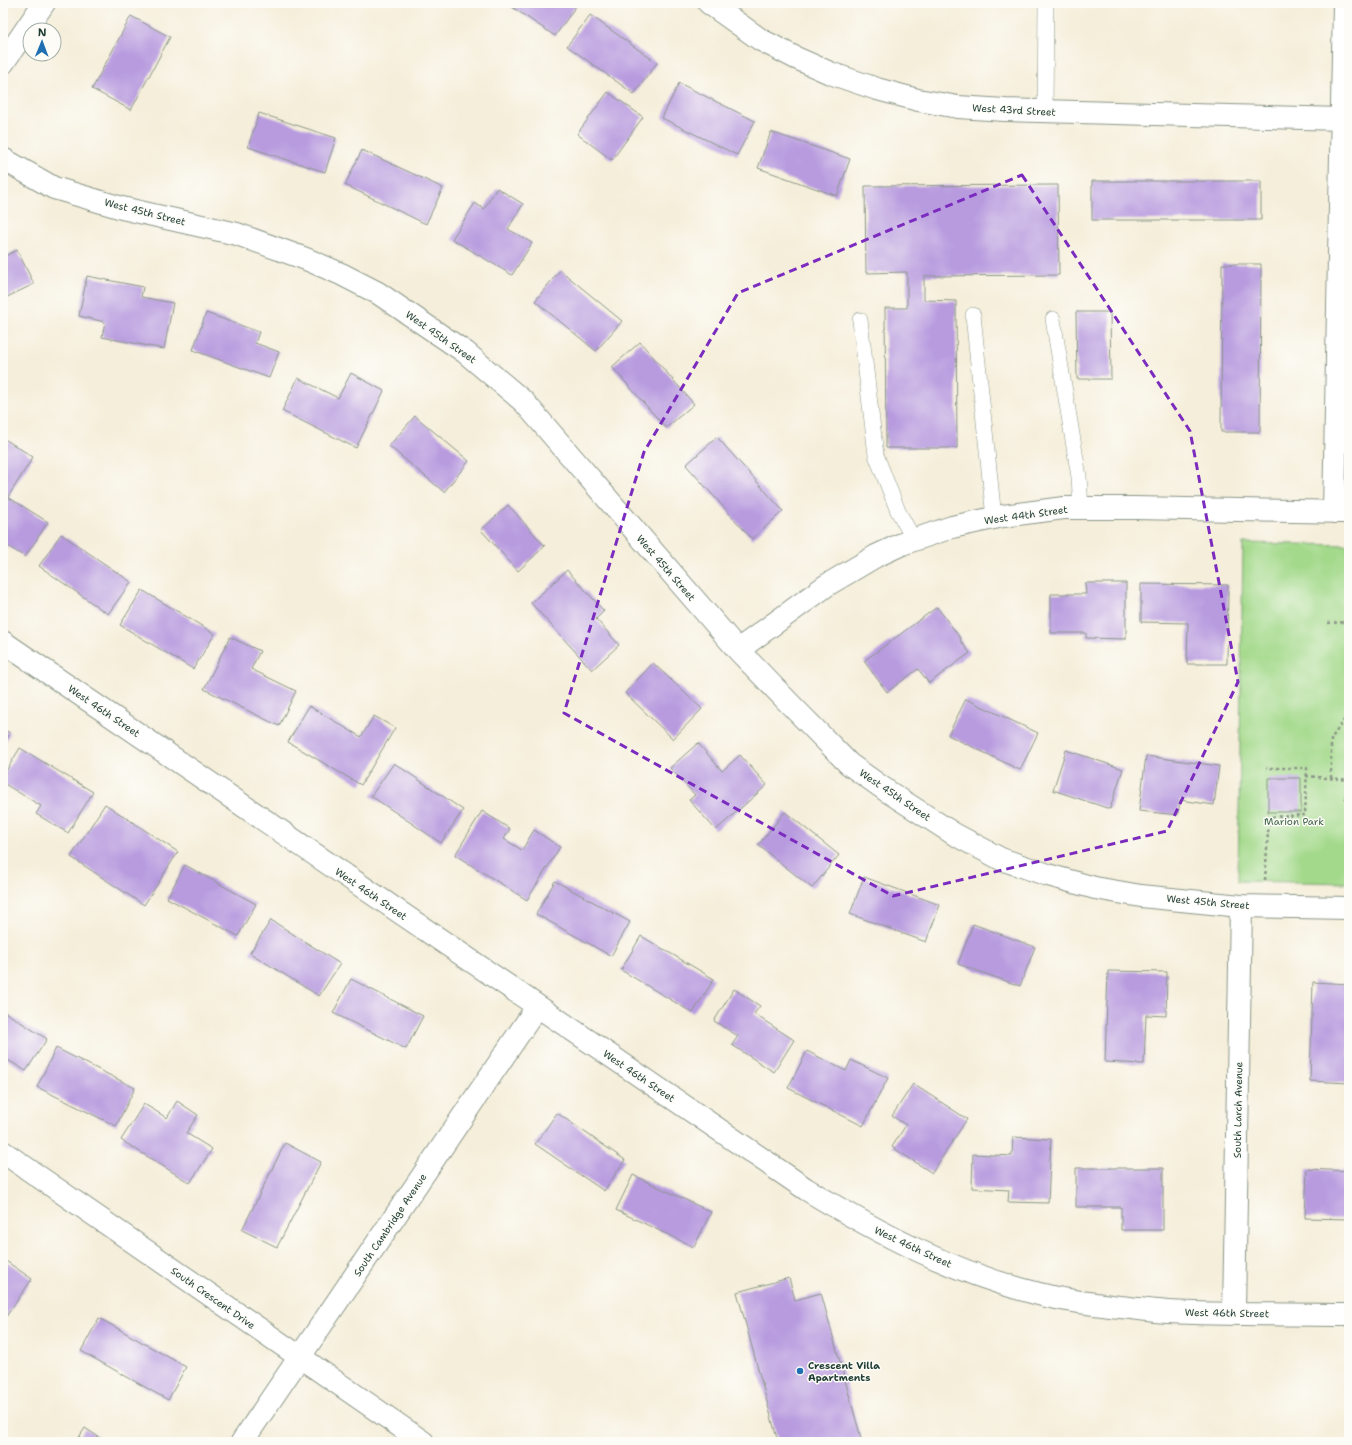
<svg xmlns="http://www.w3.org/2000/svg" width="1352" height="1445" font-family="'Shantell Sans',sans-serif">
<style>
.green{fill:#a3d98a;stroke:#618b5f}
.building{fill:#b89bdf}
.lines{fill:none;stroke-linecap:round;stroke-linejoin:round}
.service-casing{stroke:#8a9687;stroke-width:16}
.minor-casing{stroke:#8a9687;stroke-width:24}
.path{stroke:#8a9687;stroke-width:2.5;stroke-dasharray:3 3;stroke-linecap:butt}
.service{stroke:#fff;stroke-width:15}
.minor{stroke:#fff;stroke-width:22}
.marked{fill:none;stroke:#7b2cbf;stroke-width:3;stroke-dasharray:8 5;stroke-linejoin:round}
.poi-dot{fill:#1f6fb2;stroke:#fdfcf7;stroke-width:1.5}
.labels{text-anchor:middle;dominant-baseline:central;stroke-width:3;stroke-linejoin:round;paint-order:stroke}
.street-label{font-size:10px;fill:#1f3d34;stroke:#fdfcf7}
.park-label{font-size:10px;fill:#40644a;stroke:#fdfcf7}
.poi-label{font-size:10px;font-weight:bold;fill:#1f3d34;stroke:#fdfcf7;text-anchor:start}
</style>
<rect width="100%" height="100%" fill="#fdfcf7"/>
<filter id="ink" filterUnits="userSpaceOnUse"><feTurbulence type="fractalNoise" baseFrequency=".025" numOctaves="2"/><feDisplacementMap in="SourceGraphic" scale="8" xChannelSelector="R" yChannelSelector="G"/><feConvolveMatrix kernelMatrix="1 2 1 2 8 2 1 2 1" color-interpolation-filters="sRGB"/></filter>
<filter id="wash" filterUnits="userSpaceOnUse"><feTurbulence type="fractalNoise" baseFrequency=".012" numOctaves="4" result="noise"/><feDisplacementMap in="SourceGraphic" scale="16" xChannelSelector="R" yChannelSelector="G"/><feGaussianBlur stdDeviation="0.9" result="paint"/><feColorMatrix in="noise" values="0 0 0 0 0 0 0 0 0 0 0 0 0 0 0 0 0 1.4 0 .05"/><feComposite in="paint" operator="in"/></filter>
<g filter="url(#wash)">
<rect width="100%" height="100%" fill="#f5eeda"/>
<path class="green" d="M 1243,543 L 1349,545 L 1349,883 L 1238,881 Z"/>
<g id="blocks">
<path class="building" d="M 506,3 L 578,3 L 555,36 Z
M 590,15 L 657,63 L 634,94 L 567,46 Z
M 131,16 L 170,37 L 131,110 L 92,89 Z
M 679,83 L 755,121 L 737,155 L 662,118 Z
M 608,92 L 643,117 L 612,160 L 577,134 Z
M 259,113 L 336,138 L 325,172 L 248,147 Z
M 771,132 L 850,159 L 837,196 L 758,168 Z
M 362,150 L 443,188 L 426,224 L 345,185 Z
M 1092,181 L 1261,181 L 1261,220 L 1092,220 Z
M 1058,185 L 1059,275 L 924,276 L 924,300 L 956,301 L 957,448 L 886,448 L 885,308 L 907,308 L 907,272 L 866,273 L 865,186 Z
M 497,188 L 523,204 L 508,229 L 532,243 L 512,275 L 452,239 L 475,203 L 484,209 Z
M 17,250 L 34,284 L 3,299 L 3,257 Z
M 1222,264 L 1261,264 L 1260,432 L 1221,432 Z
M 560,270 L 622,321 L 596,351 L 535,301 Z
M 87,276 L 143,287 L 141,297 L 173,303 L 164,349 L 102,337 L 105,322 L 79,316 Z
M 1076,312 L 1110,312 L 1111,379 L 1077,379 Z
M 206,313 L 259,332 L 255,343 L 279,352 L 269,378 L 193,350 Z
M 640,342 L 694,404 L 666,428 L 612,367 Z
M 351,373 L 384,391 L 356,448 L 282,411 L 298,378 L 338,398 Z
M 415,416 L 469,461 L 444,492 L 389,446 Z
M 717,437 L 783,511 L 752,539 L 686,465 Z
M 3,438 L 33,457 L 8,497 L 48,522 L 25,557 L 3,543 Z
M 508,505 L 545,546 L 518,571 L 481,530 Z
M 61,534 L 131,582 L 108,614 L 39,566 Z
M 567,570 L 604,611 L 596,619 L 619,645 L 592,670 L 531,603 Z
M 1085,583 L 1126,583 L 1126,639 L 1086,638 L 1086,633 L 1051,633 L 1051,594 L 1086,594 Z
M 1141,584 L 1228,585 L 1227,664 L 1187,664 L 1188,623 L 1141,622 Z
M 142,590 L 215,634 L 193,669 L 120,625 Z
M 937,607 L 961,639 L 960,640 L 970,653 L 929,683 L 918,669 L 887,692 L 864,661 Z
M 230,637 L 260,651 L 251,669 L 296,691 L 279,726 L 204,689 Z
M 653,663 L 702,709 L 673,739 L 625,693 Z
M 966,699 L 1038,733 L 1020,770 L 948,735 Z
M 309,706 L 361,737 L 374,716 L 395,728 L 361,785 L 288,742 Z
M 3,729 L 10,733 L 3,746 Z
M 698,743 L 722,771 L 740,755 L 767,785 L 716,830 L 689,800 L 695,795 L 670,768 Z
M 20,748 L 93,792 L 68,833 L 36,814 L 41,806 L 3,783 L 3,776 Z
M 1066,750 L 1123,769 L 1110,809 L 1053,790 Z
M 1146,756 L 1219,766 L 1214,805 L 1180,800 L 1178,815 L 1139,811 Z
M 394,763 L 463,810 L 441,843 L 371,796 Z
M 1268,778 L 1301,778 L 1301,812 L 1268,812 Z
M 1348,787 L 1349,787 L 1349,799 L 1345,799 Z
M 105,804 L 178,852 L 144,905 L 71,857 Z
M 482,811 L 510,829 L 504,839 L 522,850 L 534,830 L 560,847 L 527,900 L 455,855 Z
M 785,812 L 839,855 L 812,888 L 758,845 Z
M 185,865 L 256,904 L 238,936 L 167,898 Z
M 864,877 L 940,905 L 926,942 L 850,914 Z
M 555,881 L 630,922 L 611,956 L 536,914 Z
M 271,920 L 340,964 L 319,996 L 250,953 Z
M 973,924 L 1035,947 L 1020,986 L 958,964 Z
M 641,936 L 714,979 L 693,1013 L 621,970 Z
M 1108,971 L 1167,972 L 1166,1016 L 1146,1015 L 1144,1064 L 1105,1062 Z
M 351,979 L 423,1016 L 406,1049 L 333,1013 Z
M 1313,982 L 1349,984 L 1349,1083 L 1310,1081 Z
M 734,989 L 760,1006 L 754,1014 L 794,1040 L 774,1072 L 732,1045 L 738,1036 L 714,1021 Z
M 3,1011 L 47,1039 L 26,1071 L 3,1057 Z
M 56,1048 L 135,1088 L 116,1126 L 37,1087 Z
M 807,1051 L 846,1071 L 851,1060 L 888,1078 L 863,1126 L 788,1088 Z
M 913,1084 L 967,1119 L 932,1173 L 892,1147 L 906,1125 L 892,1116 Z
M 177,1101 L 198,1115 L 186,1133 L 212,1149 L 190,1183 L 121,1140 L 144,1104 L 167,1118 Z
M 557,1113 L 625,1160 L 604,1191 L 535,1144 Z
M 1013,1137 L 1051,1139 L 1048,1203 L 1008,1202 L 1009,1190 L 972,1188 L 973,1154 L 1012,1156 Z
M 285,1143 L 321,1162 L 277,1247 L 242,1230 Z
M 1076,1168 L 1163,1168 L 1163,1230 L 1121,1230 L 1121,1207 L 1076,1207 Z
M 1307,1169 L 1349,1171 L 1349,1219 L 1305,1218 Z
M 633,1175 L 711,1212 L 694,1247 L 616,1210 Z
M 3,1259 L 32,1279 L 3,1321 Z
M 789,1278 L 795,1300 L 821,1293 L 862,1442 L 778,1442 L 737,1292 Z
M 99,1318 L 186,1367 L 168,1400 L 81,1351 Z
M 85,1428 L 106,1442 L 76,1442 Z"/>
</g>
</g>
<g filter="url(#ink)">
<use href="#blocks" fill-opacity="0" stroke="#8a9687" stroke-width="1"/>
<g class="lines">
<g class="service-casing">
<path id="service" d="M 1045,111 L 1046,3
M 973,315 L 994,518
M 1053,319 L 1079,477 L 1081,508
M 860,320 L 876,455 L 898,511 L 914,540"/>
</g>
<g class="minor-casing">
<path id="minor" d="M 709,3 L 761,40 L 796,58 L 830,73 L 877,89 L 918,100 L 958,107 L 1005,110 L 1343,119
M 3,63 L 44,3
M 3,159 L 54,188 L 122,208 L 237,234 L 306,259 L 341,274 L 378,293 L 465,352 L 524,402 L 738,650 L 790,704 L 849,764 L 887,791 L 954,834 L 1001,859 L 1048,875 L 1095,888 L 1141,896 L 1241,906 L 1349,908
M 1334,512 L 1344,3
M 3,642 L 806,1189 C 880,1234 954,1273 1039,1294 C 1065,1301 1093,1304 1119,1307 C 1135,1308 1152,1311 1168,1312 C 1228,1315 1289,1314 1349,1315
M 738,650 L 827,585 L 876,556 L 902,544 L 952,527 L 1003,516 L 1064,508 L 1134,508 L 1349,512
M 3,1152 L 423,1442
M 1234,1313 L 1241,906
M 242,1442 L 537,1007"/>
</g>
<path class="path" d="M 1328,623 L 1349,622
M 1306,776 L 1349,780
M 1331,778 L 1331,739 L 1349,713
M 1265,880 L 1269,817 L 1305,815 L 1307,768 L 1266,768"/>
<use href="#service" class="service"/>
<use href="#minor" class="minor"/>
</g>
</g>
<path class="marked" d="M 1022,175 L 1190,431 L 1238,682 L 1167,831 L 893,896 L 564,713 L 644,452 L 738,293 Z"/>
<circle class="poi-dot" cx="800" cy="1371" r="4"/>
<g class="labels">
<g class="street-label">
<text transform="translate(1014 110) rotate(3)">West 43rd Street</text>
<text transform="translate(145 212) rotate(14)">West 45th Street</text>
<text transform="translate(441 337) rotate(35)">West 45th Street</text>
<text transform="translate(1026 515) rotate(-8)">West 44th Street</text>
<text transform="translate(666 568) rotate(49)">West 45th Street</text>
<text transform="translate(104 711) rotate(34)">West 46th Street</text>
<text transform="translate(895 795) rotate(34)">West 45th Street</text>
<text transform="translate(371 894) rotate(34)">West 46th Street</text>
<text transform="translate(1208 902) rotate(5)">West 45th Street</text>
<text transform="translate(639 1076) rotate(34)">West 46th Street</text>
<text transform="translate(1238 1110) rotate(-89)">South Larch Avenue</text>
<text transform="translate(390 1225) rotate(-56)">South Cambridge Avenue</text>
<text transform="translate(913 1247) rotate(25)">West 46th Street</text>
<text transform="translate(213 1298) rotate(35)">South Crescent Drive</text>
<text transform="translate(1227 1313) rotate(1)">West 46th Street</text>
</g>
<g class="park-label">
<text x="1294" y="821">Marion Park</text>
</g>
<g class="poi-label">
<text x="808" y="1365">Crescent Villa<tspan x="808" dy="12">Apartments</tspan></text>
</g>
</g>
<rect width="1352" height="1445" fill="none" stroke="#fdfcf7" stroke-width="16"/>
<g transform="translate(42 42) rotate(1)"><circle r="19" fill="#fdfcf7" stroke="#a4b0a9"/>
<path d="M0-3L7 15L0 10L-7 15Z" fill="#1f6fb2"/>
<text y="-6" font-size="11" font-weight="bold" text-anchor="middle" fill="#1f3d34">N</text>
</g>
</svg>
